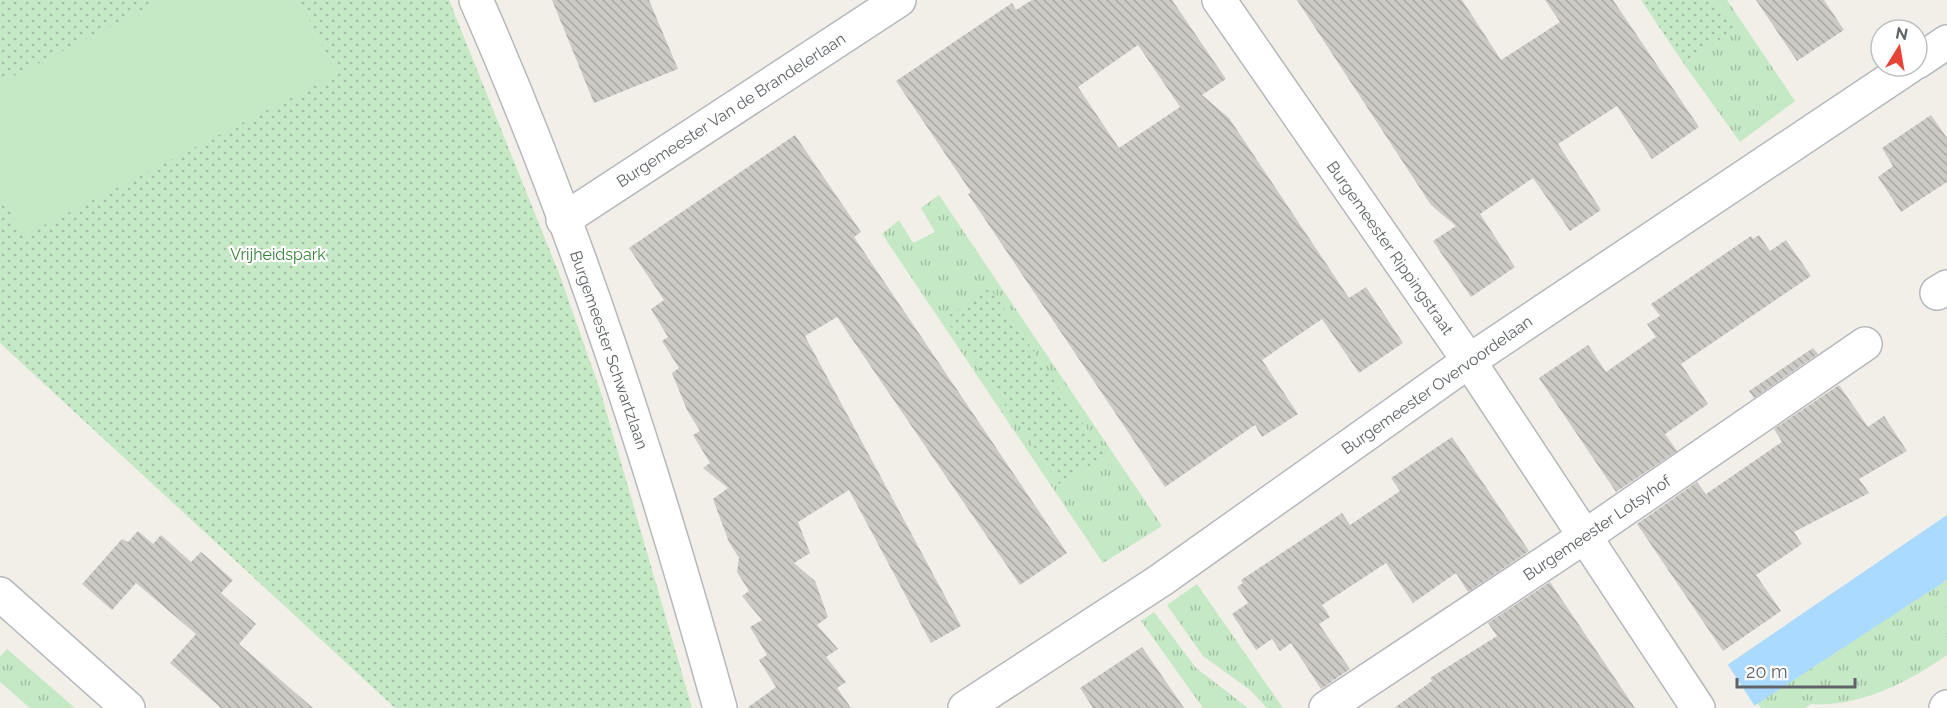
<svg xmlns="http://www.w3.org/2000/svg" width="1947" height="708" font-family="Raleway,sans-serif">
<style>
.grass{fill:url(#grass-tufts)}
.park{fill:url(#park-dots)}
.garden{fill:#c5e8c5}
.water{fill:#aadaff}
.pier{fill:#f1efe8}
.building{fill:url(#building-back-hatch);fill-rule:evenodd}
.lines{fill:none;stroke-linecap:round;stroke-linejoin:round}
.minor-casing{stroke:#b5b8bc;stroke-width:36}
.minor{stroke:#fff;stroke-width:33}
.labels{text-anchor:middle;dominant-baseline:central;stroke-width:4.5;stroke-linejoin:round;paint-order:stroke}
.street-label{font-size:16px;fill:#5f6368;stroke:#fff}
.park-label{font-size:16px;fill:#348238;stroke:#fff}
</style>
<defs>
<pattern id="grass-tufts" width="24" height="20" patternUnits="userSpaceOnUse" patternTransform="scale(1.5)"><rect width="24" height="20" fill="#c5e8c5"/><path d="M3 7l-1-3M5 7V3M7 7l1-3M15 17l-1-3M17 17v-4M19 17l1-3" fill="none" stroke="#a3c0a4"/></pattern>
<pattern id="park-dots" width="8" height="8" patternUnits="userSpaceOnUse" patternTransform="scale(1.5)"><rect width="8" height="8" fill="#c5e8c5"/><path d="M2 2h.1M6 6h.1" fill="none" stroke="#a3c0a4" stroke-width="1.8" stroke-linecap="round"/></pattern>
<pattern id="building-back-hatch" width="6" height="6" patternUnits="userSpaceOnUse" patternTransform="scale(1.5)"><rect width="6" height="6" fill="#cccac5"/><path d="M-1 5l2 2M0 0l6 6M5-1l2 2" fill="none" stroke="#a9a8a4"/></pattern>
</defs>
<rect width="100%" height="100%" fill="#f1efe8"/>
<path class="grass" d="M 1714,0 L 1727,0 L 1795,101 L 1740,142 L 1684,64 L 1734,29 Z
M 939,195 L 1162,526 L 1103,563 L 882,234 L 899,220 L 913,243 L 935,232 L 921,208 Z
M 1947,580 L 1947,655 C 1910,681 1859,708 1811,704 L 1805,708 L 1761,708 L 1757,703 Z
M 1197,584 L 1283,708 L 1267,708 L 1250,690 L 1203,656 L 1167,605 Z
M 1154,612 L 1196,668 L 1248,708 L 1203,708 L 1141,621 Z
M 7,649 L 75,708 L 30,708 L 0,682 L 0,657 Z"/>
<path class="park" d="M 0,0 L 449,0 L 560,276 L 600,390 L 692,708 L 395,708 L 0,343 Z
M 1641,0 L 1714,0 L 1735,29 L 1684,64 Z
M 990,288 L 1105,455 L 1060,485 L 945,318 Z"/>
<path class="garden" d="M 162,0 L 299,0 L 337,74 L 23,236 L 0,192 L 0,83 Z"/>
<path class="water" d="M 1947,515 L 1947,580 L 1751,708 L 1664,708 Z"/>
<path class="pier" d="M 1726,662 L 1756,708 L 1661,708 L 1662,706 Z"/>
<path class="building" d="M 552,0 L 649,0 L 678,69 L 594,103 Z
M 1032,0 L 1172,0 L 1226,79 L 1202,95 L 1229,118 L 1349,298 L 1366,287 L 1403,343 L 1359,373 L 1322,319 L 1262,360 L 1298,414 L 1262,437 L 1255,425 L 1165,487 L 968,194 L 971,192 L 896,81 L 1012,3 L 1016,10 ZM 1138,45 L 1180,107 L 1119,148 L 1078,87 Z
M 1297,0 L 1462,0 L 1501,60 L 1560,22 L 1545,0 L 1613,0 L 1699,127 L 1652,159 L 1617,106 L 1558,144 L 1601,210 L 1570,231 L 1533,178 L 1480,214 L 1515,267 L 1471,297 L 1433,241 L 1456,226 L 1431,205 Z
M 1756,0 L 1824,0 L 1844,30 L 1797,61 Z
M 1931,115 L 1947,138 L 1947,182 L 1901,212 L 1878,177 L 1893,166 L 1882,148 Z
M 795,135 L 861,232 L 854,237 L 1067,553 L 1020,585 L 837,317 L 805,336 L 961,626 L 931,643 L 849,490 L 798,522 L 810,553 L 794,563 L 815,581 L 828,617 L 817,625 L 838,649 L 826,657 L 846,682 L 837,688 L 851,708 L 747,708 L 776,687 L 759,660 L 767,655 L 750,627 L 762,620 L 742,596 L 749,591 L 737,572 L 739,558 L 729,542 L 713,499 L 728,488 L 703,468 L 710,463 L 693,435 L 700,431 L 687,410 L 672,373 L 679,368 L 662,341 L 668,337 L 651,309 L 664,300 L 629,248 Z
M 1759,235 L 1770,251 L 1786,240 L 1811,276 L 1681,364 L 1708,404 L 1665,434 L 1677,451 L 1616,492 L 1539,378 L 1588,345 L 1606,372 L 1656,337 L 1647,324 L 1660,316 L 1651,304 L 1751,236 L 1753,239 Z
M 1813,348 L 1818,354 L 1754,398 L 1749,391 Z
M 1839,385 L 1868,427 L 1884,416 L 1907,451 L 1859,479 L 1869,493 L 1794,532 L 1802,544 L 1756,575 L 1781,611 L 1723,651 L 1637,524 L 1697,482 L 1706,494 L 1782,442 L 1774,429 Z
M 1452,437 L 1529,551 L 1468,592 L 1456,573 L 1413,603 L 1386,563 L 1322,605 L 1330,617 L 1319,624 L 1350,669 L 1321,689 L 1291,643 L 1280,651 L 1272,639 L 1256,650 L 1232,614 L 1248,603 L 1237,587 L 1243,583 L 1241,580 L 1342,513 L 1350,525 L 1400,491 L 1391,478 Z
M 138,531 L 153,544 L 161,535 L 191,562 L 201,552 L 233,580 L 221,593 L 256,624 L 239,644 L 313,708 L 221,708 L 170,663 L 196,634 L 136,583 L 112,610 L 82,584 L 122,539 L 128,542 Z
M 1550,582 L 1635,708 L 1394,708 L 1432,681 L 1430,678 L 1497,636 L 1488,623 Z
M 1142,647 L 1184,708 L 1093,708 L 1080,688 Z"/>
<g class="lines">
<g class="minor-casing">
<path id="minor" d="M 476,0 C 576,226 654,470 720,708
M 1219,0 L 1469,361 L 1698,708
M 1917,62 L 1947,42
M 563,220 L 899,0
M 1937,293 L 1947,287
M 0,594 L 128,708
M 965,708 L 1161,580 L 1469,361 L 1910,66
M 1326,708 L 1584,537 L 1865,344
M 1946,708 L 1947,707"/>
</g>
<use href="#minor" class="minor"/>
</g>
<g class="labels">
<g class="street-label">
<text transform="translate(731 110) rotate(-33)">Burgemeester Van de Brandelerlaan</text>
<text transform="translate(1390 248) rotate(55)">Burgemeester Rippingstraat</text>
<text transform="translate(609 350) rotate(71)">Burgemeester Schwartzlaan</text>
<text transform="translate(1437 385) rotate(-35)">Burgemeester Overvoordelaan</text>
<text transform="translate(1597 528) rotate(-34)">Burgemeester Lotsyhof</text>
</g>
<g class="park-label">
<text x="278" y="254">Vrijheidspark</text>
</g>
</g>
<g transform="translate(1899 48) rotate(11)"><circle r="28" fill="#ffffff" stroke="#bfc1c3" stroke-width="1.5"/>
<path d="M0-4.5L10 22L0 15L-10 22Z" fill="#ea4335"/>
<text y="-9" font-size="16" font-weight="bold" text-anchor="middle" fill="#5f6368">N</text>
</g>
<path d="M1737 678v9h118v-9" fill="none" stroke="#5f6368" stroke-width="3"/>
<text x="1746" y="678" font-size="18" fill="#5f6368" stroke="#ffffff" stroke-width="4.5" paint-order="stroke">20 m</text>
</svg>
